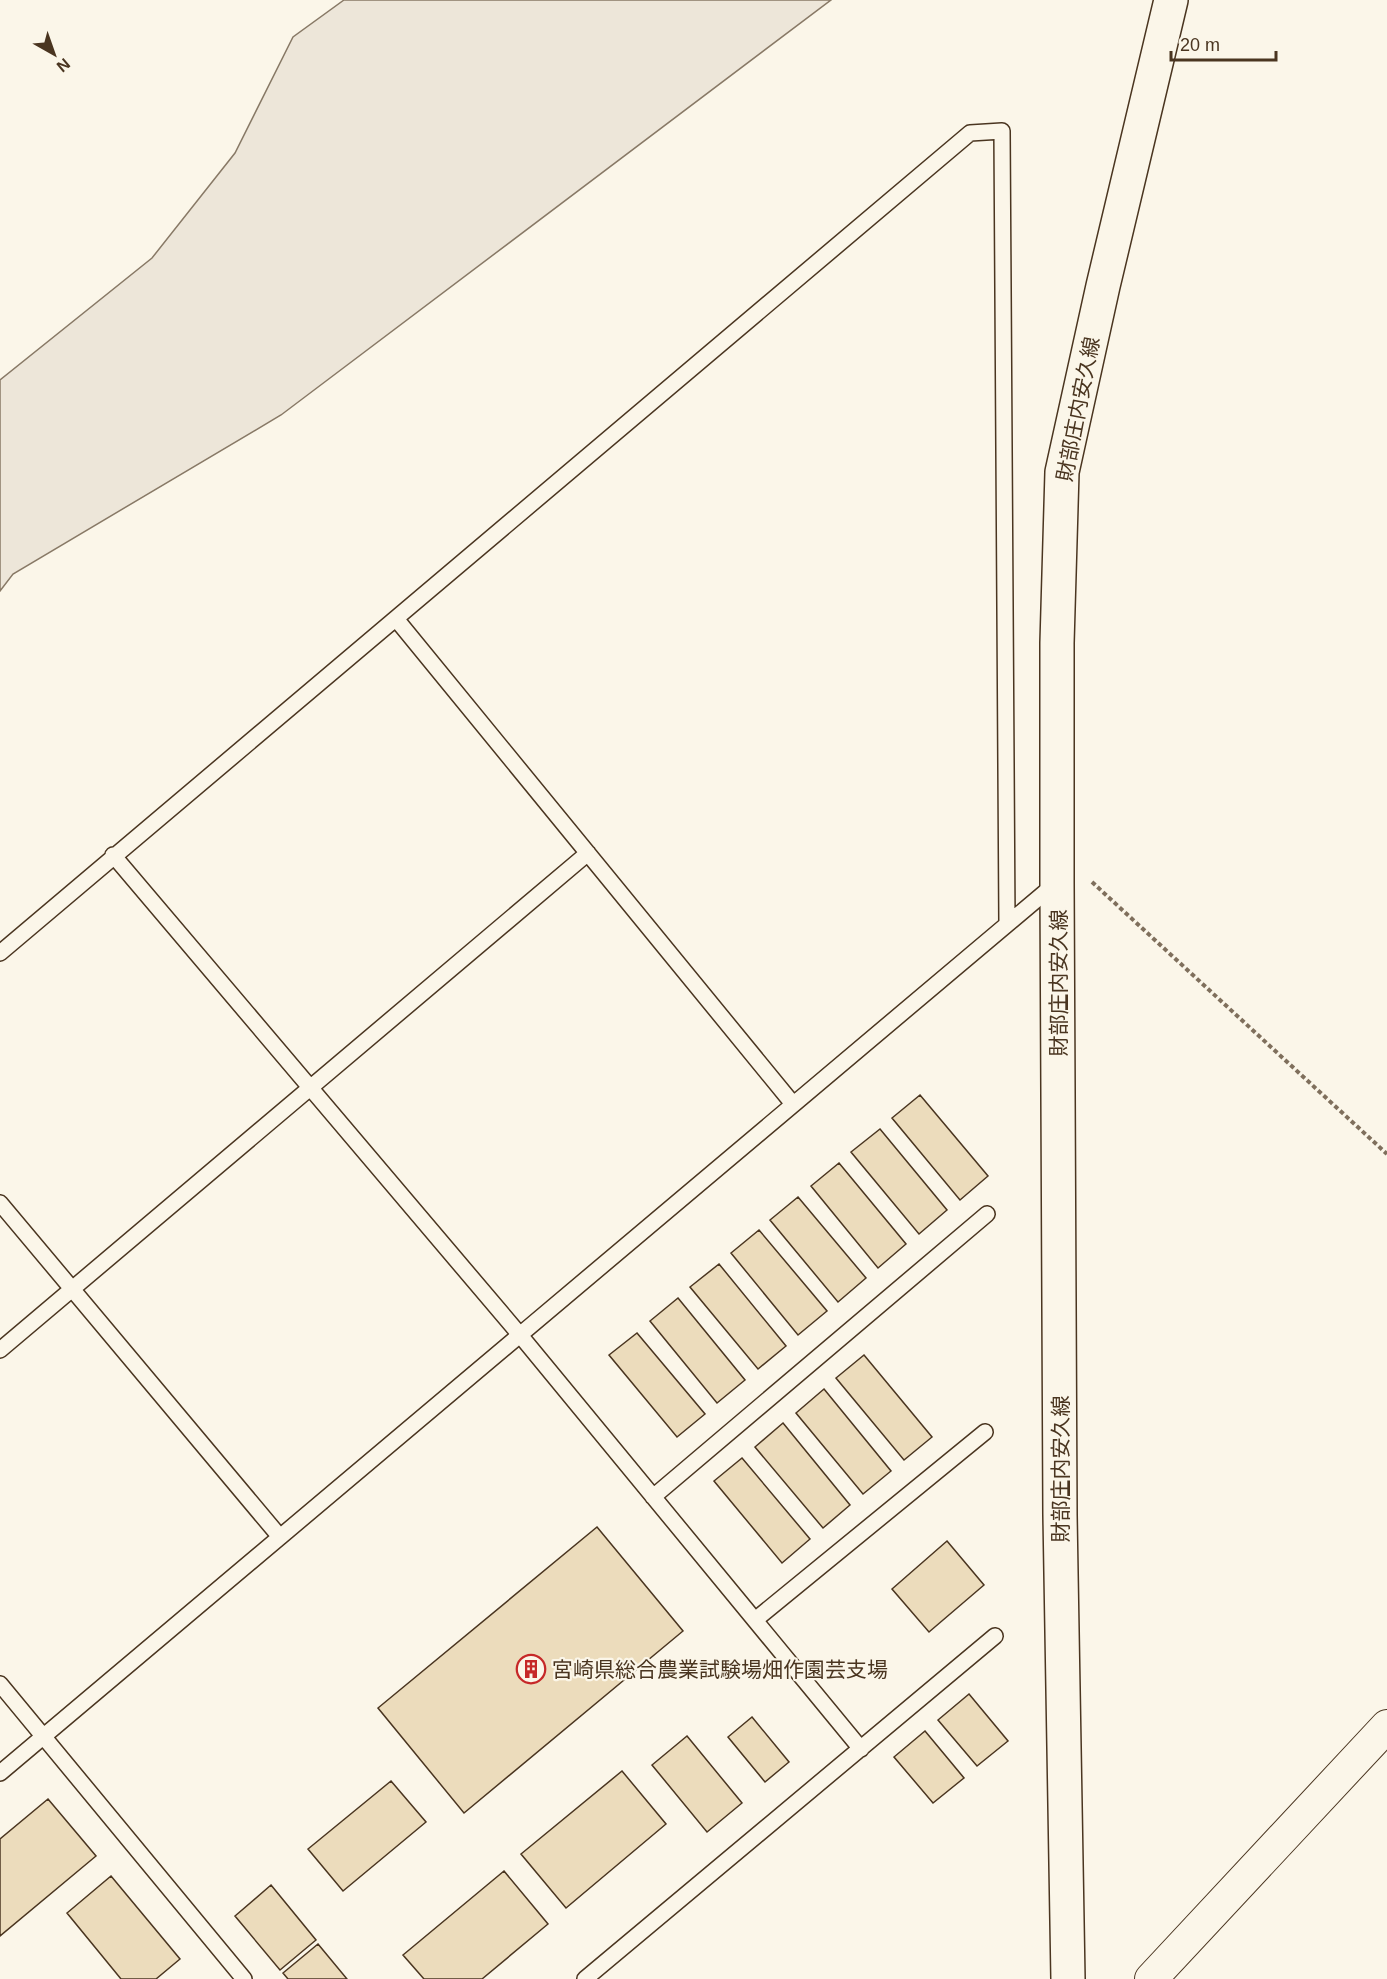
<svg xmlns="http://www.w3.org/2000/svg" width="1387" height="1979" font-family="Helvetica,'Noto Sans JP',sans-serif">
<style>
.green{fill:#ede6d9;stroke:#887966;stroke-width:1.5}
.building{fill:#ecdcbc;stroke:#4a3520;stroke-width:1.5}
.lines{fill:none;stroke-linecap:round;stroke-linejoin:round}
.lane-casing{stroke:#4a3520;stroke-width:18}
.street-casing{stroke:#4a3520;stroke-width:34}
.secondary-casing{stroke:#4a3520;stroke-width:36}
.path{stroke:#7f6f5c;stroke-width:4;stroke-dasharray:4.5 3;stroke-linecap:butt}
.lane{stroke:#fbf6e9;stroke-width:15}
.street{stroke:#fbf6e9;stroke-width:32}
.secondary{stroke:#fbf6e9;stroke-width:33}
.labels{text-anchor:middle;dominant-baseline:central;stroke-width:4.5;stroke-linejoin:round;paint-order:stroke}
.street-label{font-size:21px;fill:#4a3520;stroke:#fbf6e9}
.poi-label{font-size:21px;fill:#4a3520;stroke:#fbf6e9;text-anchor:start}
</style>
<rect width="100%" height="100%" fill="#fbf6e9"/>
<path class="green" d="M 344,0 L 831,0 L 281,415 L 13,574 L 0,591 L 0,380 L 152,258 L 235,153 L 293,37 Z"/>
<path class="building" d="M 920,1095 L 988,1176 L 960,1200 L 892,1118 Z
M 880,1129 L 947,1210 L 919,1234 L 851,1152 Z
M 839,1163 L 906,1244 L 878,1268 L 811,1186 Z
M 798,1197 L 866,1278 L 838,1302 L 770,1220 Z
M 759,1230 L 827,1311 L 798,1335 L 731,1253 Z
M 719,1264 L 786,1346 L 758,1369 L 690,1287 Z
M 678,1298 L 745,1380 L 717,1403 L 650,1321 Z
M 637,1333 L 705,1414 L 677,1437 L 609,1355 Z
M 864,1355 L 932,1437 L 904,1460 L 836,1378 Z
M 824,1389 L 891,1471 L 863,1494 L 796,1413 Z
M 783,1423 L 850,1505 L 823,1528 L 755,1447 Z
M 742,1458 L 810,1539 L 782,1563 L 714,1481 Z
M 597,1527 L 683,1631 L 464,1813 L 378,1708 Z
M 947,1541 L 984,1585 L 929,1632 L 892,1589 Z
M 969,1694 L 1008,1741 L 977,1766 L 938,1720 Z
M 752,1717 L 789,1762 L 765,1782 L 728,1737 Z
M 925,1731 L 964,1778 L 933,1803 L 894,1757 Z
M 687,1736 L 742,1803 L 707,1832 L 652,1765 Z
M 622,1771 L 666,1824 L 566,1908 L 521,1854 Z
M 391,1781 L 426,1822 L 343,1891 L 308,1849 Z
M 48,1799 L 96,1856 L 0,1936 L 0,1839 Z
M 504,1871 L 548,1924 L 482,1979 L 424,1979 L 403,1955 Z
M 111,1876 L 180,1959 L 156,1979 L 121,1979 L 67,1913 Z
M 271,1885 L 316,1940 L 280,1970 L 235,1916 Z
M 318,1944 L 347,1979 L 288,1979 L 283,1973 Z"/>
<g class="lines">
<g class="lane-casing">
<path id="lane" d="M 397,620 L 793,1104
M 113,855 L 520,1335 L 861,1749
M 0,953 L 970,133 L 1002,131 L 1007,924
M 0,1203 L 280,1537
M 0,1350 L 588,853
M 653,1497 L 987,1214
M 755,1620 L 985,1432
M 0,1684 L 244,1979
M 0,1773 L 1055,884
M 585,1979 L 995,1636"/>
</g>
<g class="street-casing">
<path id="street" d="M 1151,1979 L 1387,1726"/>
</g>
<g class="secondary-casing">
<path id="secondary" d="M 1068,1979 L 1060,1515 L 1057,882 L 1057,643 L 1062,472 L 1103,286 L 1171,0"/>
</g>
<path class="path" d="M 1092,882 L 1387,1154"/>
<use href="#lane" class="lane"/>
<use href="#street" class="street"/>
<use href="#secondary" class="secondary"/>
</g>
<defs>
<g id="building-ring" transform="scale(1.5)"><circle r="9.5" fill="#fbf6e9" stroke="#c62828" stroke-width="1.5"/><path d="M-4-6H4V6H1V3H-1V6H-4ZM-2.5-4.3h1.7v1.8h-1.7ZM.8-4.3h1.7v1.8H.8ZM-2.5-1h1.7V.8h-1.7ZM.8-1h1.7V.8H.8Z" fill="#c62828"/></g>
</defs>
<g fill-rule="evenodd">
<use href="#building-ring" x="531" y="1669"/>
</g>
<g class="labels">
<g class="street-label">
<text transform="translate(1078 409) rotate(-79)">財部庄内安久線</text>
<text transform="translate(1058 983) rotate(-90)">財部庄内安久線</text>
<text transform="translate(1060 1469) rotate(-90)">財部庄内安久線</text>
</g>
<g class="poi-label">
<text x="552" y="1669">宮崎県総合農業試験場畑作園芸支場</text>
</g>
</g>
<g transform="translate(54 54) rotate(140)" stroke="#fbf6e9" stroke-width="4.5" paint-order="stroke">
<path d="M0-4.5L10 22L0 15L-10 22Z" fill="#4a3520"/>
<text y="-9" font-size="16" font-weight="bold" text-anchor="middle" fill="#4a3520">N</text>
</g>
<path d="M1171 51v9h105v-9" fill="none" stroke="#4a3520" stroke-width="3"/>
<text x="1180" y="51" font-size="18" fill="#4a3520" stroke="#fbf6e9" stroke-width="4.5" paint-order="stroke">20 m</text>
</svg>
